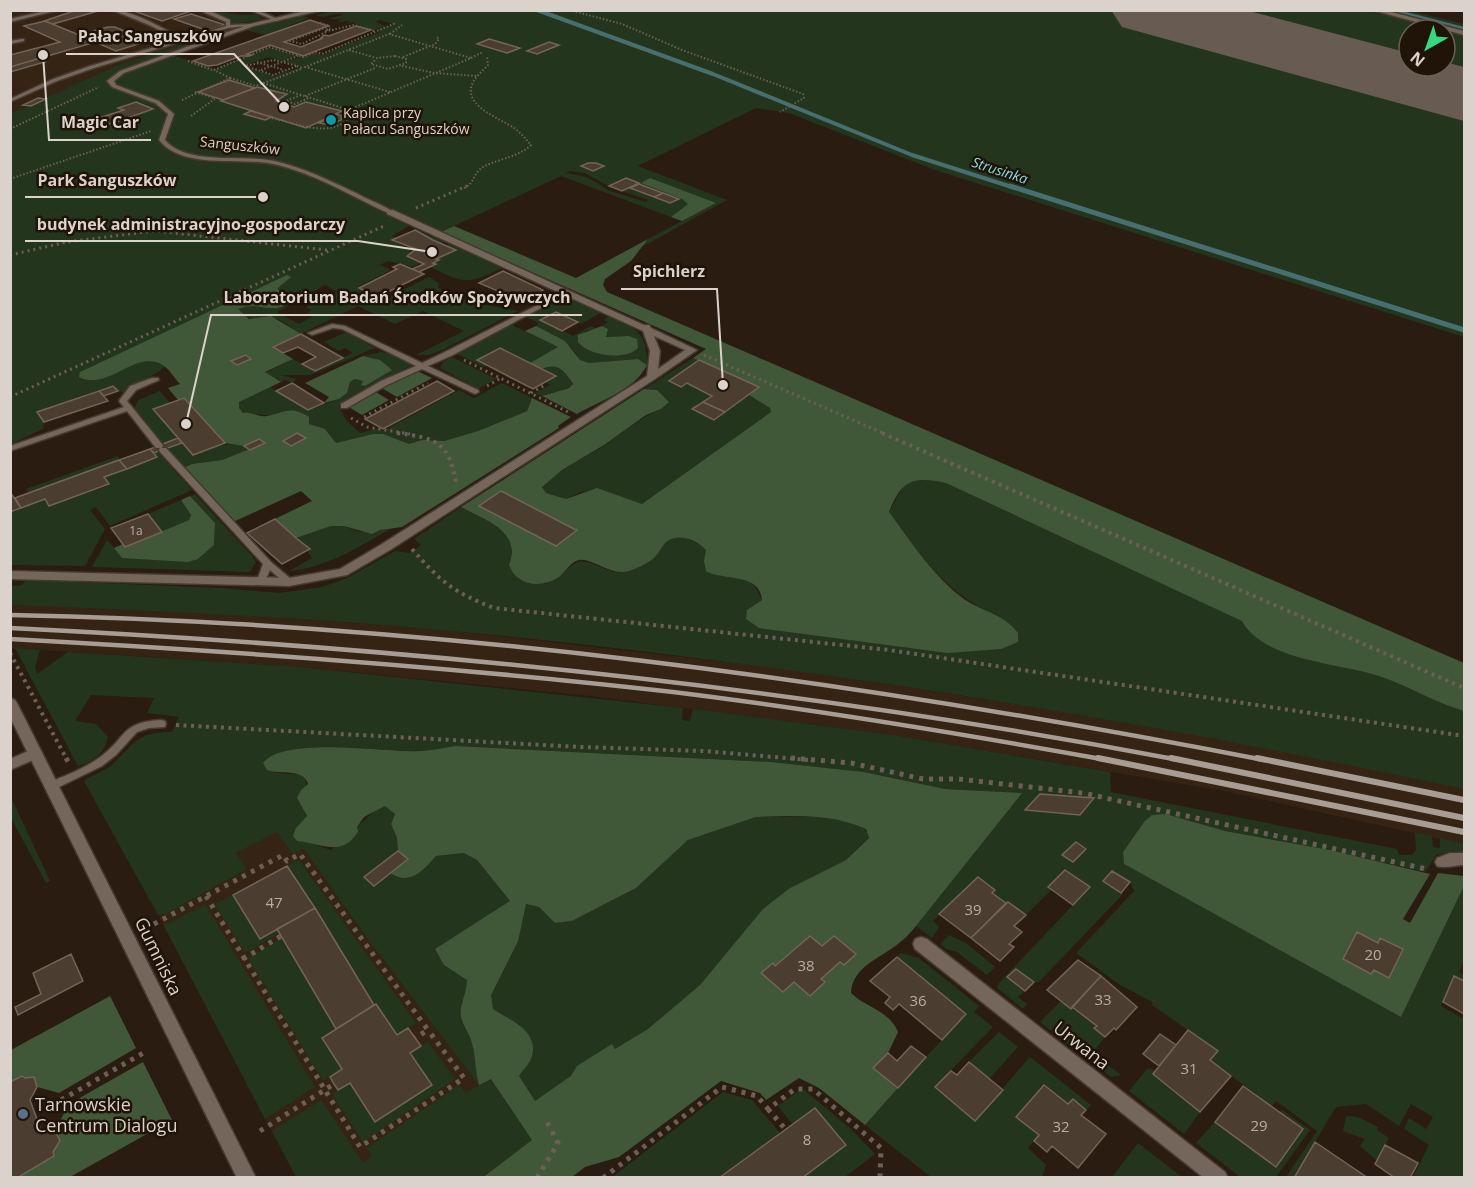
<svg xmlns="http://www.w3.org/2000/svg" width="1475" height="1188" font-family="'Open Sans',sans-serif">
<style>
.built{fill:#352414}
.green{fill:#24351e;fill-rule:evenodd}
.forest{fill:#405838;fill-rule:evenodd}
.lines{fill:none;stroke-linecap:round;stroke-linejoin:round}
.stream-far1{stroke:#476f6f;stroke-width:4}
.stream{stroke:#476f6f;stroke-width:5}
.runway{fill:#685c52;fill-rule:evenodd}
.building{fill:#4c3d31;stroke:#746357;stroke-width:1.5}
.service-casing{stroke:#46392f;stroke-width:3}
.minor-casing{stroke:#46392f;stroke-width:3}
.tertiary-casing{stroke:#46392f;stroke-width:3}
.path-far3{stroke:#6c5f56;stroke-width:2;stroke-dasharray:1.5 2;stroke-linecap:butt}
.path-far2{stroke:#6c5f56;stroke-width:3;stroke-dasharray:2 4;stroke-linecap:butt}
.path-far1{stroke:#6c5f56;stroke-width:4;stroke-dasharray:3 4.5;stroke-linecap:butt}
.path{stroke:#6c5f56;stroke-width:5;stroke-dasharray:4 6;stroke-linecap:butt}
.service{fill:#75665b;fill-rule:evenodd}
.minor{fill:#75665b;fill-rule:evenodd}
.tertiary{fill:#75665b;fill-rule:evenodd}
.rail-far1{stroke:#a79d94;stroke-width:4.5}
.rail{stroke:#a79d94;stroke-width:6}
.culture-dot{fill:#0f9aa8;stroke:#201308;stroke-width:2}
.service-dot{fill:#5c6f8a;stroke:#201308;stroke-width:2}
.labels{text-anchor:middle;dominant-baseline:central;stroke-width:5;stroke-linejoin:round;paint-order:stroke}
.number-label{font-size:12px;fill:#b7ada4}
.far-poi-label{font-size:14px;fill:#dbd2cb;stroke:#201308;text-anchor:start}
.far-street-label{font-size:14px;fill:#dbd2cb;stroke:#201308}
.far-water-label{font-size:14px;font-style:italic;fill:#82dee2;stroke:#201308}
.near-number-label{font-size:15px;fill:#b7ada4}
.near-street-label{font-size:18px;fill:#dbd2cb;stroke:#201308}
.near-poi-label{font-size:18px;fill:#dbd2cb;stroke:#201308;text-anchor:start}
.leader{fill:none;stroke:#dbd2cb;stroke-width:2}
.callout-dot{fill:#dbd2cb;stroke:#201308;stroke-width:2}
.callout-label{font-size:16px;text-anchor:middle;font-weight:bold;fill:#dbd2cb;stroke:#201308;stroke-width:5;stroke-linejoin:round;paint-order:stroke}
</style>
<rect width="100%" height="100%" fill="#2a1c11"/>
<path class="built" d="M 213,10 L 238,21 L 233,29 L 129,64 L 11,118 L 10,11 Z
M 11,605 L 213,613 L 427,628 L 788,669 L 1068,712 L 1340,762 L 1464,789 L 1464,844 L 1224,791 L 893,735 L 590,696 L 301,667 L 11,648 Z
M 277,832 L 304,849 L 369,941 L 479,1085 L 517,1177 L 296,1177 L 158,915 L 166,914 L 247,869 L 236,853 Z"/>
<path class="green" d="M 350,10 L 1368,11 L 1464,34 L 1464,337 L 935,170 L 789,113 L 756,108 L 638,166 L 727,200 L 640,248 L 648,239 L 716,203 L 642,182 L 682,199 L 689,204 L 671,217 L 561,176 L 441,232 L 412,219 L 403,223 L 409,226 L 392,236 L 397,238 L 415,229 L 444,242 L 441,243 L 415,230 L 392,240 L 410,250 L 411,253 L 405,256 L 421,263 L 412,267 L 388,261 L 380,265 L 391,270 L 357,287 L 384,299 L 429,277 L 439,283 L 438,287 L 449,295 L 471,302 L 518,311 L 442,350 L 429,355 L 416,355 L 464,331 L 423,311 L 395,324 L 358,306 L 301,334 C 293,330 284,321 277,319 C 261,315 248,325 238,309 C 257,302 268,313 284,306 L 278,288 L 291,277 L 142,362 L 152,361 L 165,366 C 153,379 136,380 124,392 L 118,391 L 113,386 L 37,412 L 44,422 L 43,429 L 11,444 L 10,114 L 121,64 L 234,28 L 230,32 L 168,54 L 216,69 L 269,47 L 297,56 L 282,61 L 268,57 L 244,66 L 273,76 L 301,67 L 285,62 L 314,53 L 321,55 L 380,32 L 377,30 L 393,24 L 380,20 L 375,22 L 386,26 L 374,30 L 354,24 L 355,22 L 346,24 L 351,21 L 337,22 L 342,19 L 327,19 L 343,15 C 334,11 325,20 316,15 L 329,11 L 346,11 L 342,12 L 353,12 ZM 1409,30 L 1445,30 L 1445,66 L 1409,66 ZM 570,171 L 584,173 L 609,186 L 626,178 L 678,199 L 670,203 L 630,188 L 622,191 L 648,200 L 646,202 L 610,191 L 587,177 L 566,173 ZM 325,285 L 338,292 L 306,307 L 312,310 L 307,313 L 313,316 L 299,324 L 277,312 Z
M 211,11 C 226,11 242,17 256,14 L 263,19 L 232,25 L 232,20 Z
M 1381,11 L 1411,11 L 1464,24 L 1464,31 Z
M 303,16 L 309,18 L 266,35 L 245,30 Z
M 449,244 L 502,268 C 466,285 466,284 430,267 L 438,261 L 436,259 L 456,250 L 446,245 Z
M 573,299 L 602,312 L 581,324 L 556,312 L 541,320 L 573,336 L 591,326 L 597,329 L 585,331 L 600,354 L 635,351 L 637,339 L 629,336 L 605,337 L 608,329 L 602,326 L 608,322 L 603,320 L 610,316 C 636,328 648,334 647,365 L 638,359 L 589,363 L 580,360 L 571,347 L 536,326 L 539,323 L 526,317 L 554,302 Z
M 512,325 L 558,347 L 530,363 L 500,348 L 478,360 L 487,366 L 484,367 L 457,354 Z
M 346,332 L 375,348 L 310,375 L 281,375 L 296,379 L 292,383 L 285,380 L 281,382 L 265,373 L 293,359 L 315,371 L 353,353 L 345,348 L 339,351 L 324,342 Z
M 381,352 L 391,354 L 412,365 L 347,399 L 338,406 L 347,421 L 360,433 L 379,428 L 383,431 L 459,390 L 474,398 L 502,383 L 532,398 L 527,411 L 478,431 L 444,441 L 422,440 L 409,444 L 383,434 L 373,434 L 336,443 C 331,439 331,433 325,430 C 314,423 254,411 243,414 L 239,408 L 239,402 L 270,387 L 309,410 L 339,399 L 347,393 L 350,382 L 355,379 L 363,381 L 361,383 L 365,386 L 373,358 L 363,356 Z
M 452,357 L 496,379 L 478,389 L 440,368 L 443,362 Z
M 693,358 L 699,360 L 669,381 L 681,387 L 687,383 L 712,396 L 692,409 L 714,420 L 749,395 L 770,408 L 771,412 L 642,504 C 606,495 603,480 566,499 L 546,493 L 542,487 C 560,468 583,459 605,445 C 623,432 640,418 661,409 L 657,390 L 644,389 Z
M 554,366 L 564,370 L 573,386 L 542,396 L 535,393 L 550,385 L 546,382 L 556,377 L 542,369 Z
M 160,391 L 170,403 L 153,409 L 178,438 L 163,444 L 134,409 L 138,400 Z
M 182,443 L 193,455 C 211,449 232,437 250,450 L 222,460 L 192,464 L 183,468 L 166,449 Z
M 158,452 L 192,490 L 110,526 L 96,507 L 90,510 L 105,529 L 85,566 L 11,565 L 11,512 L 45,499 L 50,506 L 109,485 L 104,477 L 157,457 L 154,453 Z
M 118,456 L 119,460 L 29,493 L 26,489 Z
M 921,478 L 946,483 L 1243,621 C 1264,661 1340,663 1380,676 C 1409,686 1435,703 1464,711 L 1464,789 C 1123,716 778,661 430,629 C 291,616 150,611 11,605 L 11,586 L 22,585 L 26,580 L 221,588 L 279,593 L 322,587 L 347,578 L 395,551 L 410,553 L 421,545 L 414,539 L 461,507 L 502,528 L 511,538 L 511,560 L 545,584 C 584,565 565,551 613,572 L 654,558 L 665,543 L 673,538 L 685,537 L 701,545 L 734,577 L 745,579 L 755,586 L 762,600 L 747,610 L 977,650 L 1001,649 L 987,611 C 943,589 917,551 889,512 L 904,485 Z
M 195,494 L 252,556 L 256,562 L 250,572 L 92,567 L 107,540 L 123,558 L 198,559 L 214,545 L 215,523 L 190,496 Z
M 181,500 L 191,515 L 189,520 L 162,532 L 148,514 Z
M 331,526 L 344,526 L 360,532 L 392,528 C 360,546 327,568 289,571 L 312,558 L 307,551 L 310,549 L 296,538 Z
M 15,648 L 40,650 L 35,667 L 37,674 L 68,652 L 301,667 L 683,708 L 682,720 L 690,721 L 693,709 L 893,735 L 1110,772 L 1111,792 L 1397,849 L 1399,855 L 1412,855 L 1416,850 L 1415,833 L 1432,836 L 1433,847 L 1440,848 L 1440,838 L 1464,844 L 1464,853 L 1452,851 L 1436,855 L 1425,872 L 1330,850 L 1225,831 L 1166,814 L 1144,822 L 1123,852 L 1124,864 L 1401,1017 L 1464,886 L 1464,960 L 1459,972 L 1464,975 L 1464,981 L 1454,976 L 1441,1006 L 1464,1019 L 1464,1177 L 1413,1177 L 1429,1145 L 1404,1129 L 1409,1118 L 1426,1129 L 1433,1117 L 1411,1104 L 1399,1126 L 1366,1104 L 1336,1107 L 1294,1177 L 1286,1177 L 1317,1131 L 1276,1101 L 1272,1106 L 1210,1060 L 1218,1051 L 1152,1005 L 1153,1002 L 1120,985 L 1076,953 L 1134,891 L 1130,882 L 1112,871 L 1103,882 L 1123,894 L 1039,982 L 1034,982 L 1016,969 L 1008,977 L 1025,991 L 1018,997 L 1027,1004 L 1023,1009 L 997,988 L 999,983 L 1090,887 L 1065,870 L 1048,887 L 1051,890 L 1026,915 L 992,893 L 994,889 L 978,878 L 933,921 L 939,927 L 932,938 L 916,926 L 1021,793 L 945,789 L 864,772 L 771,762 L 455,746 C 444,748 433,750 422,751 C 388,753 284,735 263,763 L 267,770 C 292,780 319,762 299,803 C 309,812 306,829 309,842 L 331,850 L 377,809 L 385,806 L 393,810 L 395,814 L 391,824 L 397,838 L 398,851 L 364,877 L 374,886 L 390,873 C 410,886 423,871 436,856 L 464,853 L 477,860 L 510,901 L 539,907 L 555,923 L 572,921 L 636,888 L 688,840 L 756,817 L 821,816 L 849,822 L 865,829 L 869,837 L 846,860 L 790,888 L 740,937 L 700,985 L 648,1029 L 532,1141 L 482,1177 L 296,1177 L 272,1131 L 321,1100 L 363,1163 L 372,1156 L 367,1148 L 459,1085 L 466,1093 L 479,1085 L 369,941 L 304,849 L 293,854 L 277,832 L 236,853 L 247,869 L 166,914 L 158,915 L 84,781 C 93,774 105,771 113,764 C 134,743 139,731 172,732 L 179,717 L 147,713 L 154,698 L 91,695 L 75,721 L 96,724 L 108,737 C 105,753 93,762 78,766 ZM 1094,798 L 1081,815 L 1025,810 Z
M 11,797 L 50,881 L 46,883 L 11,818 Z
M 299,860 L 416,1023 L 397,1035 L 376,1004 L 374,1005 L 287,866 Z
M 233,895 L 260,939 L 277,929 L 279,933 L 245,953 L 215,904 Z
M 205,904 L 315,1087 L 265,1119 L 164,926 Z
M 949,935 L 966,943 L 995,967 L 987,975 L 957,952 L 946,949 L 940,944 Z
M 282,938 L 336,1029 L 322,1038 L 342,1069 L 323,1081 L 248,958 Z
M 900,953 L 919,958 L 979,1006 L 974,1012 L 993,1027 L 935,1087 L 974,1121 L 1030,1057 L 1091,1105 L 1086,1110 L 1073,1100 L 1068,1104 L 1044,1085 L 1016,1116 L 1039,1135 L 1028,1148 L 1046,1165 L 1042,1177 L 931,1177 L 865,1125 L 965,1014 L 897,957 Z
M 1061,1001 L 1097,1026 L 1095,1028 L 1105,1037 L 1092,1053 L 1121,1075 L 1111,1077 L 1040,1022 Z
M 999,1032 L 1018,1047 L 989,1079 L 969,1062 Z
M 428,1042 L 455,1079 L 363,1142 L 332,1094 L 350,1083 L 376,1122 L 431,1085 L 410,1053 Z
M 1151,1068 L 1155,1071 L 1153,1074 L 1200,1112 L 1184,1134 L 1129,1091 L 1147,1069 Z
M 804,1090 L 852,1130 L 875,1154 L 845,1177 L 802,1177 L 846,1145 L 815,1108 L 793,1125 L 778,1106 L 797,1092 Z
M 723,1092 L 752,1100 L 780,1133 L 719,1177 L 611,1178 Z
M 1282,1110 L 1310,1130 L 1276,1177 L 1240,1177 L 1196,1143 L 1215,1122 L 1276,1167 L 1303,1129 L 1280,1112 Z
M 1346,1116 L 1358,1117 L 1378,1127 L 1377,1130 L 1389,1138 L 1377,1161 L 1360,1146 L 1365,1139 L 1343,1131 Z
M 1138,1143 L 1182,1177 L 1112,1177 Z"/>
<path class="forest" d="M 650,178 L 716,203 L 682,221 L 671,217 L 688,204 L 682,199 L 641,183 Z
M 454,226 L 576,278 L 648,239 L 631,261 L 605,279 L 603,285 L 607,292 L 1464,663 L 1464,711 C 1435,703 1409,686 1379,676 C 1340,663 1264,661 1242,621 L 946,483 C 912,476 902,480 889,512 C 912,543 933,576 964,599 C 983,612 1004,614 1018,633 L 1018,642 L 1001,649 L 948,653 L 759,628 L 746,619 L 747,610 L 762,600 C 760,572 722,581 706,571 L 704,561 L 706,550 C 696,539 677,532 665,543 C 661,548 658,554 654,558 C 648,563 636,569 629,571 C 610,577 589,554 576,561 C 570,564 565,572 559,577 C 541,589 517,586 509,565 C 522,531 485,520 461,507 L 644,389 L 657,390 L 669,402 L 661,409 L 646,415 L 604,445 L 562,470 L 542,487 L 546,493 L 566,499 L 597,488 L 642,504 L 771,412 L 770,408 L 749,395 L 759,387 L 693,358 L 706,349 L 441,232 Z
M 287,275 L 291,277 L 278,288 L 284,306 C 268,313 258,301 238,309 L 249,319 L 271,316 L 301,334 L 273,347 L 293,359 L 265,372 L 281,382 L 239,402 L 239,408 L 243,413 C 253,411 258,418 267,416 C 285,413 290,405 309,417 L 309,424 L 325,429 L 336,443 L 373,434 L 383,434 L 409,444 L 422,440 L 444,441 L 478,431 L 527,411 L 532,398 L 571,417 L 558,426 L 559,428 L 402,527 L 380,530 L 372,534 L 344,526 L 331,526 L 296,538 L 275,519 L 312,501 L 301,491 L 233,522 L 183,468 L 192,464 L 222,460 L 265,443 L 259,439 L 244,446 L 225,443 L 184,398 L 178,400 L 168,388 L 180,384 C 175,379 170,370 164,366 C 136,347 109,392 79,377 L 80,372 Z
M 536,326 L 565,341 L 580,360 L 589,363 L 638,359 L 647,365 C 635,390 599,401 577,414 L 542,396 L 569,388 L 573,384 C 564,371 559,362 542,369 L 530,363 L 558,347 L 525,331 Z
M 602,326 L 608,329 L 606,337 L 629,336 L 637,339 L 638,348 C 625,361 589,356 578,342 L 578,335 Z
M 363,356 L 380,360 L 392,370 L 365,386 L 361,385 L 363,381 L 355,379 L 350,382 L 347,393 L 339,399 L 324,403 L 329,397 L 305,383 Z
M 415,370 L 432,378 L 397,397 L 380,387 Z
M 374,391 L 389,400 L 362,415 L 347,406 Z
M 190,496 L 215,523 L 214,545 L 198,559 L 188,562 L 122,558 L 114,548 L 123,544 L 125,547 L 189,520 L 191,515 L 181,500 Z
M 455,746 L 771,762 L 864,772 L 945,789 L 1022,793 L 916,926 C 911,932 905,939 899,943 C 882,958 852,966 851,993 C 866,1008 889,1010 898,1032 L 888,1053 L 874,1068 L 898,1088 L 865,1125 L 819,1088 L 799,1078 L 766,1100 L 760,1093 L 721,1081 L 619,1157 L 585,1167 L 572,1177 L 482,1178 L 532,1140 L 491,1079 L 479,1085 C 475,1071 476,1057 472,1043 C 470,1034 463,1026 461,1017 C 459,1005 467,993 467,980 L 444,965 L 435,949 L 510,901 L 477,860 L 464,853 L 436,856 C 423,871 410,886 390,873 L 408,859 L 398,851 L 397,838 L 391,824 L 395,814 L 385,806 L 364,817 L 357,827 L 358,832 C 341,858 322,843 297,841 L 293,836 L 296,828 L 307,816 L 297,798 L 301,790 L 308,784 C 304,768 280,775 267,770 L 263,763 C 284,735 388,753 422,751 C 433,750 444,748 455,746 ZM 786,816 C 814,816 839,817 866,829 L 869,838 L 846,860 L 790,888 L 763,909 L 700,985 L 648,1029 L 615,1049 L 612,1044 L 577,1066 L 571,1076 L 535,1101 L 519,1076 C 523,1069 530,1064 532,1056 C 539,1030 509,1020 493,1009 L 491,995 L 518,941 L 526,904 L 539,907 L 555,923 L 572,921 L 636,888 L 688,840 L 756,817 Z
M 1166,814 L 1225,831 L 1330,850 L 1430,874 L 1403,919 L 1410,923 L 1438,873 L 1464,876 L 1464,886 L 1401,1017 L 1124,864 L 1123,852 L 1144,822 L 1152,815 Z
M 110,996 L 136,1048 L 59,1093 L 37,1087 L 33,1077 L 25,1078 L 22,1076 L 11,1082 L 11,1050 Z
M 143,1062 L 172,1120 L 70,1177 L 17,1178 L 54,1156 L 53,1152 L 60,1141 L 55,1130 L 69,1104 Z"/>
<g class="lines">
<path class="stream-far1" d="M 537,10 L 713,74 L 912,155 L 1015,188
M 1390,10 L 1464,29"/>
<path class="stream" d="M 1010,186 L 1464,330"/>
<path class="runway" d="M 1111,10 L 1245,10 L 1409,53 L 1409,66 L 1445,66 L 1445,62 L 1464,67 L 1464,121 L 1122,27 Z"/>
</g>
<path class="building" d="M 77,10 L 98,11 L 53,24 L 44,21 Z
M 131,10 L 194,10 L 162,21 Z
M 191,14 L 213,21 L 225,25 L 208,31 L 174,19 Z
M 310,20 L 328,26 L 284,42 L 301,47 L 323,38 L 321,38 L 324,35 L 329,36 L 356,26 L 371,30 L 303,56 L 270,45 L 247,54 L 252,55 L 249,56 L 241,56 L 217,65 L 208,66 L 193,61 Z
M 45,21 L 96,42 L 10,67 L 10,55 L 60,42 L 24,26 Z
M 108,27 L 115,27 L 148,41 L 116,51 L 78,35 Z
M 489,39 L 520,48 L 507,53 L 477,44 Z
M 549,42 L 559,45 L 537,54 L 527,51 Z
M 37,59 L 45,62 L 10,72 L 10,67 Z
M 229,80 L 255,88 L 223,100 L 198,92 Z
M 257,87 L 287,94 L 276,101 L 294,107 L 306,102 L 342,111 L 306,128 L 221,101 Z
M 38,98 L 46,99 L 31,106 L 23,105 Z
M 136,102 L 153,109 L 110,124 L 99,118 L 124,110 L 118,108 Z
M 251,111 L 261,114 L 272,117 L 265,120 L 244,114 Z
M 337,114 L 344,117 L 341,118 L 343,119 L 330,125 L 319,123 Z
M 588,163 L 596,163 L 604,166 L 593,171 L 581,166 Z
M 626,178 L 639,183 L 622,191 L 609,186 Z
M 639,184 L 663,193 L 654,197 L 630,188 Z
M 663,193 L 679,199 L 670,203 L 654,197 Z
M 415,230 L 433,240 L 456,250 L 436,259 L 439,260 L 433,263 L 436,264 L 419,272 L 412,269 L 424,264 L 407,256 L 416,249 L 392,240 Z
M 400,264 L 424,274 L 378,297 L 359,288 L 397,269 L 393,267 Z
M 503,271 L 543,290 L 530,299 L 521,301 L 479,283 Z
M 556,312 L 578,322 L 562,331 L 540,320 Z
M 301,334 L 343,358 L 315,371 L 302,364 L 316,357 L 298,347 L 283,353 L 273,347 Z
M 500,348 L 556,376 L 533,389 L 477,360 Z
M 246,355 L 251,359 L 237,365 L 231,361 Z
M 699,360 L 759,387 L 725,412 L 703,402 L 712,396 L 687,383 L 681,387 L 669,381 Z
M 437,381 L 454,391 L 383,429 L 365,419 Z
M 292,383 L 324,403 L 308,410 L 276,391 Z
M 113,386 L 118,391 L 104,396 L 99,391 Z
M 99,391 L 108,401 L 44,422 L 37,412 Z
M 184,398 L 225,443 L 193,455 L 153,409 Z
M 703,402 L 725,412 L 714,420 L 692,409 Z
M 297,433 L 306,438 L 291,446 L 283,441 Z
M 178,438 L 182,443 L 154,453 L 150,449 Z
M 259,439 L 265,443 L 250,450 L 244,446 Z
M 150,449 L 157,457 L 127,469 L 119,460 Z
M 119,460 L 127,469 L 104,477 L 109,484 L 49,506 L 45,499 L 21,508 L 15,498 Z
M 501,491 L 574,529 L 577,530 L 556,546 L 479,506 Z
M 10,492 L 21,508 L 10,512 Z
M 148,514 L 162,532 L 125,547 L 111,528 Z
M 275,519 L 296,538 L 310,549 L 282,564 L 247,533 Z
M 1040,794 L 1094,798 L 1080,815 L 1025,810 Z
M 1076,842 L 1086,849 L 1073,862 L 1062,855 Z
M 398,851 L 408,859 L 374,886 L 364,877 Z
M 287,866 L 315,908 L 260,939 L 233,895 Z
M 1065,870 L 1090,887 L 1073,905 L 1048,887 Z
M 1112,871 L 1130,882 L 1121,893 L 1103,881 Z
M 978,877 L 995,890 L 992,893 L 1006,903 L 971,938 L 939,914 Z
M 1008,902 L 1026,915 L 1014,926 L 1022,932 L 1009,944 L 1014,947 L 1000,961 L 971,938 Z
M 315,908 L 374,1005 L 336,1029 L 277,929 Z
M 1357,932 L 1378,943 L 1380,938 L 1403,949 L 1389,978 L 1374,970 L 1371,974 L 1343,959 Z
M 810,936 L 822,946 L 834,936 L 856,954 L 844,965 L 840,962 L 821,979 L 825,982 L 810,996 L 794,982 L 783,992 L 761,973 L 773,963 L 775,966 Z
M 71,954 L 83,981 L 18,1015 L 15,1007 L 41,994 L 33,973 Z
M 897,957 L 966,1014 L 942,1040 L 899,1004 L 893,1010 L 885,1003 L 890,997 L 870,981 Z
M 1078,960 L 1101,976 L 1071,1009 L 1047,990 Z
M 1016,969 L 1034,982 L 1025,991 L 1007,977 Z
M 1101,976 L 1137,1007 L 1116,1030 L 1114,1028 L 1105,1037 L 1094,1028 L 1097,1026 L 1072,1007 Z
M 1454,976 L 1464,981 L 1464,1014 L 1443,1002 Z
M 376,1004 L 397,1035 L 408,1028 L 421,1046 L 410,1053 L 432,1085 L 375,1122 L 350,1083 L 338,1090 L 334,1084 L 330,1077 L 342,1069 L 322,1038 Z
M 1188,1030 L 1218,1051 L 1210,1060 L 1231,1076 L 1200,1112 L 1153,1074 Z
M 1160,1034 L 1176,1045 L 1159,1066 L 1143,1054 Z
M 911,1046 L 926,1057 L 898,1088 L 873,1068 L 888,1053 L 897,1061 Z
M 969,1062 L 1003,1090 L 975,1121 L 935,1087 L 951,1071 L 957,1075 Z
M 22,1076 L 25,1078 L 34,1077 L 37,1087 L 30,1100 L 41,1130 L 55,1130 L 60,1141 L 53,1152 L 54,1156 L 17,1178 L 10,1178 L 10,1082 Z
M 1044,1085 L 1068,1104 L 1073,1099 L 1086,1110 L 1081,1115 L 1106,1134 L 1078,1168 L 1052,1146 L 1047,1152 L 1034,1141 L 1039,1135 L 1016,1117 Z
M 1243,1086 L 1303,1129 L 1276,1167 L 1215,1122 Z
M 815,1108 L 846,1145 L 802,1178 L 719,1178 Z
M 1315,1142 L 1368,1178 L 1294,1178 Z
M 1385,1145 L 1418,1163 L 1410,1178 L 1395,1178 L 1375,1164 Z"/>
<g class="lines">
<g class="service-casing">
<path id="service" d="M 49,10 L 59,10 L 10,22 L 10,19 Z
M 112,10 C 133,10 164,29 183,39 L 226,26 L 226,22 L 203,12 L 203,10 L 208,10 L 230,20 L 230,25 L 252,24 L 254,25 L 228,28 L 94,68 L 57,81 L 10,102 L 10,99 L 53,79 L 90,66 L 178,40 L 149,25 Z
M 250,10 L 257,10 L 280,20 L 276,21 Z
M 22,39 L 24,39 L 24,41 L 10,44 L 10,41 Z
M 155,101 L 159,101 L 174,114 L 165,140 C 187,166 244,154 275,161 C 305,168 333,182 360,195 C 371,201 384,205 393,212 L 388,213 C 351,196 314,173 273,164 C 239,157 183,170 159,140 L 168,114 L 155,103 Z
M 567,290 L 569,291 L 569,293 L 453,355 L 428,366 L 478,390 L 479,392 L 475,394 L 422,369 L 387,385 L 347,408 L 341,408 L 341,404 L 381,381 L 416,366 L 342,329 L 333,328 L 312,335 L 308,333 L 332,324 L 345,326 L 422,363 L 447,351 Z
M 152,378 L 158,378 L 159,380 L 136,390 L 127,401 L 162,444 L 163,446 L 162,448 L 156,448 L 127,411 L 10,451 L 10,446 L 124,407 L 119,401 L 130,386 Z
M 160,448 L 166,448 L 271,562 L 292,580 L 293,582 L 292,584 L 286,584 L 270,570 L 263,585 L 257,585 L 256,583 L 263,564 L 160,452 L 159,450 Z
M 161,720 L 165,721 L 166,724 L 165,727 L 149,728 L 137,732 L 116,755 L 102,766 L 55,789 L 51,790 L 47,789 L 46,786 L 47,783 C 65,776 83,769 99,758 C 127,738 120,722 161,720 Z"/>
</g>
<g class="minor-casing">
<path id="minor" d="M 309,10 L 323,10 L 254,26 L 124,73 L 114,81 L 116,85 L 159,101 L 159,103 L 155,103 L 112,87 L 107,81 L 120,71 L 250,24 Z
M 1372,10 L 1384,10 L 1464,31 L 1464,35 Z
M 387,210 L 393,210 L 644,325 L 649,325 L 651,328 L 697,350 L 655,379 L 390,550 L 347,575 L 289,586 L 10,579 L 10,571 L 289,578 L 340,569 L 382,544 L 647,376 L 650,351 L 643,331 L 387,214 ZM 654,336 L 685,350 L 658,369 L 660,351 Z
M 35,748 L 40,749 L 42,753 L 40,757 L 10,770 L 10,759 Z
M 1450,853 L 1464,853 L 1464,865 C 1456,865 1444,869 1437,866 L 1435,862 L 1437,858 Z
M 921,937 L 927,939 L 1225,1172 L 1228,1178 L 1204,1178 L 915,949 L 913,944 L 915,939 Z"/>
</g>
<g class="tertiary-casing">
<path id="tertiary" d="M 10,698 L 15,700 L 17,703 L 256,1178 L 237,1178 L 10,717 Z"/>
</g>
<path class="path-far3" d="M 569,10 L 622,24 L 682,50 L 803,94 L 804,98 L 780,112
M 320,23 L 330,26 L 290,41 L 302,44 L 326,32
M 329,29 L 333,30 L 325,31 Z
M 332,30 L 354,25 L 374,31
M 390,34 L 402,25
M 349,50 L 376,58
M 395,56 L 406,59 L 406,63 L 388,69 L 371,64 L 377,58 Z
M 403,57 L 435,44 L 439,39 L 436,36
M 471,58 L 483,52
M 274,60 L 297,66 L 273,75 L 245,66 Z
M 188,61 L 212,70
M 257,62 L 284,70
M 297,66 L 302,68
M 402,66 L 434,73 L 477,76
M 214,70 L 269,47 L 303,57 L 315,52 L 322,54 L 396,23
M 261,70 L 298,56
M 230,78 L 256,86 L 301,69
M 263,83 L 349,110 L 351,115 C 332,141 296,122 270,118
M 195,92 L 214,98
M 301,95 L 286,101 L 295,104 L 309,98
M 305,96 L 375,68
M 182,100 L 230,78 L 214,70
M 349,110 L 471,58 L 389,34 L 305,67 L 390,92
M 191,116 L 216,98
M 10,129 L 99,87
M 10,179 L 151,131
M 464,188 C 473,184 473,177 479,170 C 490,160 516,159 531,145 C 526,139 521,133 514,128 C 501,119 468,108 471,88 C 473,78 482,72 488,65 L 487,56"/>
<path class="path-far2" d="M 416,208 L 467,186
M 10,255 L 67,242 L 155,231 L 327,250
M 704,355 L 885,434
M 464,360 L 570,413
M 487,386 L 501,378
M 531,393 L 545,385 L 543,384
M 10,397 L 386,225
M 364,417 L 428,383
M 351,418 L 367,427 L 410,434"/>
<path class="path-far1" d="M 397,433 C 436,438 449,442 456,483
M 882,433 L 1464,688
M 412,549 C 441,582 453,592 494,608 L 889,650 L 1464,736
M 10,653 L 67,760
M 176,725 L 580,747 L 704,751 L 809,760"/>
<path class="path" d="M 66,758 L 69,763
M 791,758 L 851,763 L 923,779 L 959,779 L 1083,793 L 1426,869
M 206,896 L 360,1147 L 464,1078 L 428,1030
M 154,924 L 283,855 L 287,861 L 300,854 L 428,1030 L 415,1038
M 243,959 L 281,936
M 61,1100 L 145,1052
M 768,1109 L 786,1130
M 260,1131 L 334,1084
M 537,1178 L 558,1143 L 547,1122
M 603,1178 L 722,1087 L 757,1096 L 768,1109 L 795,1089 L 813,1089 L 881,1148 L 880,1178"/>
<use href="#service" class="service"/>
<use href="#minor" class="minor"/>
<use href="#tertiary" class="tertiary"/>
<path class="rail-far1" d="M 10,615 C 431,623 851,680 1264,760
M 10,628 C 403,647 792,686 1179,760
M 10,639 C 232,651 453,667 673,692 C 819,710 963,734 1107,760"/>
<path class="rail" d="M 1098,758 L 1464,832
M 1171,758 L 1464,818
M 1257,758 L 1464,800"/>
</g>
<circle class="culture-dot" cx="331" cy="120" r="6"/>
<circle class="service-dot" cx="23" cy="1114" r="6"/>
<g class="labels">
<g class="number-label">
<text x="136" y="530">1a</text>
</g>
<g class="far-poi-label">
<text x="343" y="112">Kaplica przy<tspan x="343" dy="16">Pałacu Sanguszków</tspan></text>
</g>
<g class="far-street-label">
<text transform="translate(240 145) rotate(6)">Sanguszków</text>
</g>
<g class="far-water-label">
<text transform="translate(1000 170) rotate(18)">Strusinka</text>
</g>
<g class="near-number-label">
<text x="274" y="902">47</text>
<text x="973" y="909">39</text>
<text x="1373" y="954">20</text>
<text x="806" y="965">38</text>
<text x="1103" y="999">33</text>
<text x="918" y="1000">36</text>
<text x="1189" y="1068">31</text>
<text x="1259" y="1125">29</text>
<text x="1061" y="1126">32</text>
<text x="807" y="1139">8</text>
</g>
<g class="near-street-label">
<text transform="translate(159 956) rotate(64)">Gumniska</text>
<text transform="translate(1082 1045) rotate(38)">Urwana</text>
</g>
<g class="near-poi-label">
<text x="35" y="1104">Tarnowskie<tspan x="35" dy="21">Centrum Dialogu</tspan></text>
</g>
</g>
<path class="leader" d="M284 107L234 54H66M43 55L49 140H151M263 197L188 197H25M432 252L358 241H25M723 385L717 289H621M186 424L211 315H582"/>
<g class="callout-dot">
<circle cx="284" cy="107" r="6"/>
<circle cx="43" cy="55" r="6"/>
<circle cx="263" cy="197" r="6"/>
<circle cx="432" cy="252" r="6"/>
<circle cx="723" cy="385" r="6"/>
<circle cx="186" cy="424" r="6"/>
</g>
<g class="callout-label">
<text x="150" y="42">Pałac Sanguszków</text>
<text x="100" y="128">Magic Car</text>
<text x="107" y="186">Park Sanguszków</text>
<text x="191" y="230">budynek administracyjno-gospodarczy</text>
<text x="669" y="277">Spichlerz</text>
<text x="397" y="303">Laboratorium Badań Środków Spożywczych</text>
</g>
<rect width="1475" height="1188" fill="none" stroke="#dbd2cb" stroke-width="24"/>
<g transform="translate(1427 48) rotate(220)"><circle r="28" fill="#201308" stroke="#6b5f56" stroke-width="1.5"/>
<path d="M0-4.5L10 22L0 15L-10 22Z" fill="#35d881"/>
<text y="-9" font-size="16" font-weight="bold" text-anchor="middle" fill="#dbd2cb">N</text>
</g>
</svg>
